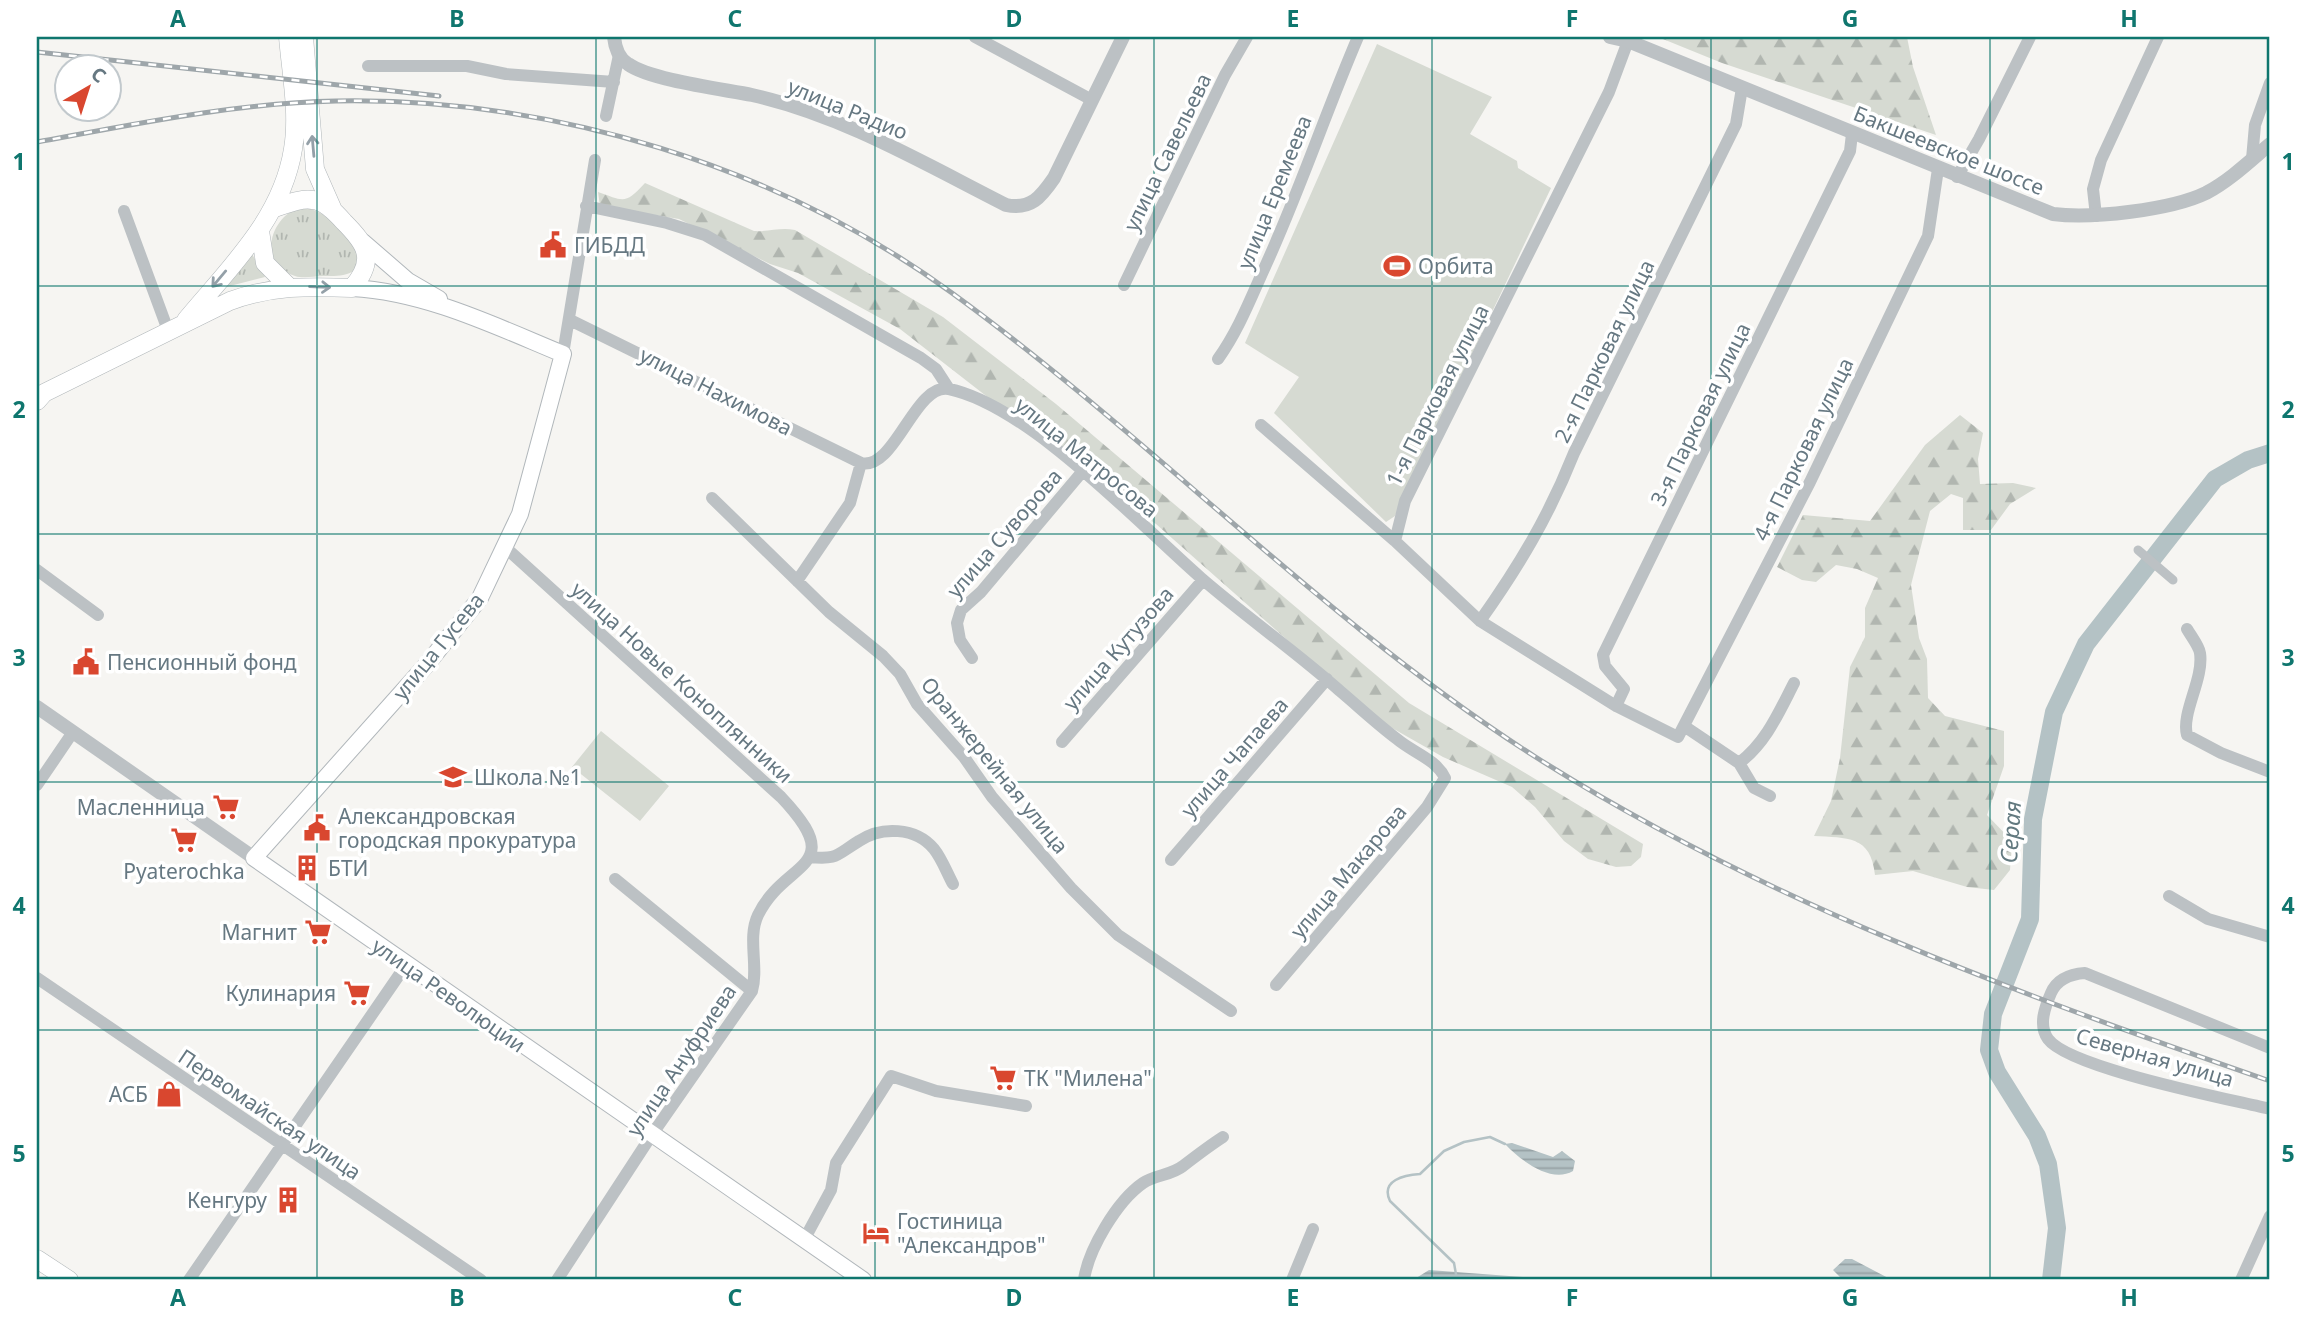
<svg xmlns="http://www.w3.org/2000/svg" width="2307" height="1317" font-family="'Noto Sans',sans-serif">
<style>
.grass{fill:url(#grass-tufts)}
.forest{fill:url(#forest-firs)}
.pitch{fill:#d6dad2}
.water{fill:url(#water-rules)}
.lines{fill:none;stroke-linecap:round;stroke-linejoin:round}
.stream{stroke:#b4c2c5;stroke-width:2.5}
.river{stroke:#b4c2c5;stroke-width:18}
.secondary-casing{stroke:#b1b7bb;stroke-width:18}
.primary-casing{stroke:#b0b6b9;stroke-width:19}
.pedestrian{stroke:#bcc1c4;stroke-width:9}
.minor{stroke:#bcc1c4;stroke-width:12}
.tertiary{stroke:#bcc1c4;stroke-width:14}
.secondary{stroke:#fff;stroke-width:16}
.primary{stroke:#fff;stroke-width:18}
.rail-casing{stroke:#9ea6aa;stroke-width:5}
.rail{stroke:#fff;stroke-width:2.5;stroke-dasharray:8;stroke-linecap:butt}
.oneway{stroke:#94a0a8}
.grid{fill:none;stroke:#0f766e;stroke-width:2;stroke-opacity:0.55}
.labels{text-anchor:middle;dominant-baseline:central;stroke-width:7;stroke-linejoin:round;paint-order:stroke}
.street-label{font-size:21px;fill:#667882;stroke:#fff}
.poi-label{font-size:21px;fill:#667882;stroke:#fff;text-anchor:start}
.water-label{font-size:23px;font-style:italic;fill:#62797f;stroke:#fff}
.neatline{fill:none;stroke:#0f766e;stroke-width:2.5}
.grid-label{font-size:23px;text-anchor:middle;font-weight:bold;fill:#0f766e}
</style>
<defs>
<pattern id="grass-tufts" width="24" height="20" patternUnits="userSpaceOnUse" patternTransform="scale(1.75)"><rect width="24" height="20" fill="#d6dad2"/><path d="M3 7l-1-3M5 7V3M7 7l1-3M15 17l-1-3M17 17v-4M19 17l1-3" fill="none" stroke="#b1b6b0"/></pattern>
<pattern id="forest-firs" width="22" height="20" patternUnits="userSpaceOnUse" patternTransform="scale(1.75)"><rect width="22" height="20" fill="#d6dad2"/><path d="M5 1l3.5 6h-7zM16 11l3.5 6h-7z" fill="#b1b6b0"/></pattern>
<pattern id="water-rules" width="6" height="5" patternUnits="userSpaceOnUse" patternTransform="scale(1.75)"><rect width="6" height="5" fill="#b4c2c5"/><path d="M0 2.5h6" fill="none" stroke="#96a2a5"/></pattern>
</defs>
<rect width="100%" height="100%" fill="#f6f5f2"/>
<path class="grass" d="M 301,207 C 326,209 367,242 355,270 C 345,277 335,276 323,276 C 313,276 304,279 295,276 C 256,264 270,216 301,207 Z
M 252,254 L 265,277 L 226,287 Z"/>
<path class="forest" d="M 1658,37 L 1907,37 L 1913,67 L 1936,135 L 1722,63 Z
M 645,183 L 754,231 C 769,232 780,227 795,230 L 943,317 L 1056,404 L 1409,703 L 1643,844 L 1641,857 L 1631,866 L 1616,867 L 1588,859 L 1564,841 L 1535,807 L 1512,787 L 1443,757 L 1378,720 L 1156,524 L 1120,500 L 900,329 L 798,273 L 770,264 L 679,219 L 600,206 L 598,192 C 624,201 625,205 645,183 Z
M 1960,415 L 1983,433 L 1978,459 L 1980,484 L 2013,483 L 2036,488 L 2010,504 L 1991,530 L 1963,530 L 1963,498 L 1951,494 L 1930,511 L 1911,585 L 1919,638 L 1927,659 L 1928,698 L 1945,716 L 2004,731 L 2004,766 L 1987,815 L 2012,841 L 2010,870 L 1994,890 L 1967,887 L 1913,871 L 1875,875 C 1871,835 1847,838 1814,836 L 1831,801 L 1840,758 L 1850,667 L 1865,637 L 1865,608 L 1878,578 L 1857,569 L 1836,565 L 1816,582 L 1802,580 L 1777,567 L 1803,515 L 1870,521 L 1925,445 Z"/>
<path class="pitch" d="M 1377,44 L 1492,97 L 1470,134 L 1517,161 L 1518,168 L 1551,188 L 1395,516 L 1386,522 L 1274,413 L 1299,377 L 1245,343 Z
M 601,731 L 669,786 L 640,821 L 572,767 Z"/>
<path class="water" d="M 1512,1143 L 1553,1157 L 1562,1151 L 1575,1161 L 1573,1171 C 1551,1184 1520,1160 1505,1144 Z
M 1845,1259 L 1852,1259 L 1892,1280 L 1843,1280 L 1833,1270 Z
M 1429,1270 L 1564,1280 L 1565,1280 L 1413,1280 Z"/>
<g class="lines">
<path class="stream" d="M 1457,1280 L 1454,1263 L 1390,1201 C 1380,1180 1405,1175 1420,1174 L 1444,1151 L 1464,1142 L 1490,1137 L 1505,1144"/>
<path class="river" d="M 2051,1280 L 2057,1228 L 2048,1164 L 2037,1136 L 1997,1072 L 1989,1050 L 1993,1014 L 2030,919 L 2033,819 L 2054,712 L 2086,644 L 2215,479 L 2248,460 L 2270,453"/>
<g class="secondary-casing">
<path id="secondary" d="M 363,242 L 408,281 L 439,299
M 352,288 C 426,292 495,326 563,354 L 520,514 L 480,598 L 428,663 L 254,858 L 863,1280"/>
</g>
<g class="primary-casing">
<path id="primary" d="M 304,37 L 315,169 L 333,210
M 260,231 L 265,263 L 288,286
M 186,320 C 229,268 282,219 293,149 C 299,113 291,73 288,37
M 37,401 L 44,393 L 230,301 C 271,286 308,286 352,288 C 376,260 367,245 344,222 C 336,213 325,201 313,200 C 300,198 287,204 275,208
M 37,1259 L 69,1280"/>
</g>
<path class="pedestrian" d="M 2138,550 L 2173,580"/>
<path class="minor" d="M 975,37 L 1092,100
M 368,66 L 467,66 L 506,74 L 614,82
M 606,116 L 619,55
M 2252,159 L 2255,125 L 2270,83
M 1957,177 L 1979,139 L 2030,37
M 586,206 L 667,223 L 705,235 L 921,358 L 936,369 L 949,389
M 124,211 L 169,333
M 2096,216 L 2093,189 L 2101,160 L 2158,37
M 1124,285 L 1225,75 L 1247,37
M 570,320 L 861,463
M 563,354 L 595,160
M 1218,359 C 1238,331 1250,300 1264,269 C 1299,193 1325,114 1358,37
M 1261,425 L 1395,541 L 1480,621 L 1616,706 L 1678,737 L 1810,482 L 1928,236 L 1938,169
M 712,498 L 829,612 L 883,656 L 900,674 L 917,704 L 964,757 L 992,797 L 1071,888 L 1118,935 L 1231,1011
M 1395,541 L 1405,501 L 1609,92 L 1628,41
M 506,548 L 781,797 C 850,870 785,859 758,915 C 747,938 759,967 752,991 L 651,1136 L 557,1280
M 37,570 L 98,615
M 797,581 L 850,503 L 861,463 C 895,471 915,382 949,389 C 1029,406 1137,522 1201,578 C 1246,617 1295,651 1340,691 C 1359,707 1377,724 1397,739 C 1412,752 1436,759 1445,778 L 1427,807 L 1276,985
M 1480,621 C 1519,566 1549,516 1574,453 L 1736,124 L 1742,88
M 2187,629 C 2191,636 2199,646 2200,653 C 2204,679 2181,713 2187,735 L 2221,753 L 2270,772
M 972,658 L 960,640 L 957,623 L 961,610 L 981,592 L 1082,472
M 1616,706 L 1624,689 L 1605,666 L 1603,655 L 1850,151 L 1852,134
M 1684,726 L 1739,763 L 1754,788 L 1770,796
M 1062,742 L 1203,580
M 1739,763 C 1766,743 1779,712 1794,683
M 37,785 L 73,732
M 809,857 C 838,860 836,855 859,841 C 881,826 916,827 934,849 C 942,859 947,873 953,884
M 1171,860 L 1327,679
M 615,879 L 752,991
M 2169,896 L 2208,919 L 2270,937
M 37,978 L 481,1280
M 2270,1048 L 2085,973 C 2071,974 2057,979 2051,993 C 2045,1007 2038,1025 2048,1039 C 2069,1068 2229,1099 2270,1109
M 804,1240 L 831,1190 L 836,1163 L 891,1076 L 936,1091 L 1026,1106
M 189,1280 L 406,965
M 1084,1280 C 1088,1250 1117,1201 1143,1183 C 1155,1175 1172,1175 1183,1166 C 1196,1156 1209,1146 1223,1137
M 1292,1280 L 1313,1229
M 2241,1280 L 2270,1216"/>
<path class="tertiary" d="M 614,37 C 615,47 619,59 628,64 C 650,80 722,89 752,95 C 842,115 925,164 1006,205 C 1031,210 1041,197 1054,178 L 1123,37
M 1610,37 L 1628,41 L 2053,214 C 2091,219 2171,210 2206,193 C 2229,181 2250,161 2270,144
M 37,707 L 254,858"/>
<use href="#secondary" class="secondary"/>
<use href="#primary" class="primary"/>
<g class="rail-casing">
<path id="rail" d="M 37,52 L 439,96
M 37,142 C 135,124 236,103 336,101 C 552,97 778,166 952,293 C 1153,439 1324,622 1534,756 C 1762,901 2016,993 2270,1081"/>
</g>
<use href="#rail" class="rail"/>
</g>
<defs><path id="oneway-shaft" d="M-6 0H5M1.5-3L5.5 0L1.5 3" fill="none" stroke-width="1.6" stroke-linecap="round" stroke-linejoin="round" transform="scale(1.75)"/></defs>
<g class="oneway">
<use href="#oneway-shaft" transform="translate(313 146) rotate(-95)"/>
<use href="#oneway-shaft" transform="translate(219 279) rotate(130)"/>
<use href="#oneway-shaft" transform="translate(320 287) rotate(2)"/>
</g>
<path class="grid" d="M 317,37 L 317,1280M 596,37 L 596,1280M 875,37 L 875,1280M 1154,37 L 1154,1280M 1432,37 L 1432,1280M 1711,37 L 1711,1280M 1990,37 L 1990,1280M 37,286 L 2270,286M 37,534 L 2270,534M 37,782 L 2270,782M 37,1030 L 2270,1030"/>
<defs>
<g id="civic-bare" transform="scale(2.1)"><path d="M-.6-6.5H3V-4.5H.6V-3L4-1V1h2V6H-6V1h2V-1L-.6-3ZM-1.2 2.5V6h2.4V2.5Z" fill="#d9472f" stroke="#fff" stroke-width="2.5" paint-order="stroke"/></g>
<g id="stadium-bare" transform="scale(2.1)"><path d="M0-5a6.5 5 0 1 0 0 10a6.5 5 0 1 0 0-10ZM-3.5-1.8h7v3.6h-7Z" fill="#d9472f" stroke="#fff" stroke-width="2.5" paint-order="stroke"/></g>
<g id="school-bare" transform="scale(2.1)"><path d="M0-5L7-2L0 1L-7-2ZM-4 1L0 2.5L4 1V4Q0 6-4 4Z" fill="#d9472f" stroke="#fff" stroke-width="2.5" paint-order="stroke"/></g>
<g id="supermarket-bare" transform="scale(2.1)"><path d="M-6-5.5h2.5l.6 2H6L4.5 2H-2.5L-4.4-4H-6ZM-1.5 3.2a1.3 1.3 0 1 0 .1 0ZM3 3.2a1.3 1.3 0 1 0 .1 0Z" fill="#d9472f" stroke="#fff" stroke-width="2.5" paint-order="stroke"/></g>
<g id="building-bare" transform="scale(2.1)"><path d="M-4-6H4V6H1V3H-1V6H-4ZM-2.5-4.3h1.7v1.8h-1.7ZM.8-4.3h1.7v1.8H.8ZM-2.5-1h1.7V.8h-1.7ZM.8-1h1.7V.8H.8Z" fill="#d9472f" stroke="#fff" stroke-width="2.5" paint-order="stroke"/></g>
<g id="shop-bare" transform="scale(2.1)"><path d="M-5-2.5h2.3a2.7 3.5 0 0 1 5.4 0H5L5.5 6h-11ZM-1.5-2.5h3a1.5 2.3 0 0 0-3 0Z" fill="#d9472f" stroke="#fff" stroke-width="2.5" paint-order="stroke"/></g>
<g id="hotel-bare" transform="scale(2.1)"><path d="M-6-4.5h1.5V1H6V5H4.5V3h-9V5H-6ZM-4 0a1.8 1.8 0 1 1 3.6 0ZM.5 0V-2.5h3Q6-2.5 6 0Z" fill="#d9472f" stroke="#fff" stroke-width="2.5" paint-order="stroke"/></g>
</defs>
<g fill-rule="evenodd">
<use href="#civic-bare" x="553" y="245"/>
<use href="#stadium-bare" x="1397" y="266"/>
<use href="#civic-bare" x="86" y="662"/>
<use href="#school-bare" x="453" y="777"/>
<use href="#supermarket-bare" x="226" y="807"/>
<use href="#civic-bare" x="317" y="828"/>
<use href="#supermarket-bare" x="184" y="840"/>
<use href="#building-bare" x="307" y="868"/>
<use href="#supermarket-bare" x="318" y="932"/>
<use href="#supermarket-bare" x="357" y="993"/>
<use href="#supermarket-bare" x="1003" y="1078"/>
<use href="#shop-bare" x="169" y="1094"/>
<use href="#building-bare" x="288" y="1200"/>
<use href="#hotel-bare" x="876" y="1233"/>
</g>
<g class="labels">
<g class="street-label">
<text transform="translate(848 109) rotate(22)">улица Радио</text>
<text transform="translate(1949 150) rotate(22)">Бакшеевское шоссе</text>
<text transform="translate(1167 152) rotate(-64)">улица Савельева</text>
<text transform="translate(1274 192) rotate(-68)">улица Еремеева</text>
<text transform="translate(1604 351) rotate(-64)">2-я Парковая улица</text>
<text transform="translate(716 391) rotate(27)">улица Нахимова</text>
<text transform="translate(1437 395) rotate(-63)">1-я Парковая улица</text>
<text transform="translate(1700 414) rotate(-64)">3-я Парковая улица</text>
<text transform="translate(1803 449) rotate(-64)">4-я Парковая улица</text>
<text transform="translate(1087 457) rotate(39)">улица Матросова</text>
<text transform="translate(1004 533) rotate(-49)">улица Суворова</text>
<text transform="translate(438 646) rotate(-51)">улица Гусева</text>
<text transform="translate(1118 648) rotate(-49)">улица Кутузова</text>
<text transform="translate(682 682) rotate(42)">улица Новые Коноплянники</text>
<text transform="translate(1234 757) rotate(-49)">улица Чапаева</text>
<text transform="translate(995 765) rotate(51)">Оранжерейная улица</text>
<text transform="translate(1348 871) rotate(-50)">улица Макарова</text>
<text transform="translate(449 995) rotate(35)">улица Революции</text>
<text transform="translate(2155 1057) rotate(16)">Северная улица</text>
<text transform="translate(681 1060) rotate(-56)">улица Ануфриева</text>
<text transform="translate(270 1114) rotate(34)">Первомайская улица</text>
</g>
<g class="poi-label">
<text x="574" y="245">ГИБДД</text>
<text x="1418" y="266">Орбита</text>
<text x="107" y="662">Пенсионный фонд</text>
<text x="474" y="777">Школа №1</text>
<text x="205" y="807" text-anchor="end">Масленница</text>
<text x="338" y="816">Александровская<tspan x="338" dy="24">городская прокуратура</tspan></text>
<text x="328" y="868">БТИ</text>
<text x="184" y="871" text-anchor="middle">Pyaterochka</text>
<text x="297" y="932" text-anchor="end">Магнит</text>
<text x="336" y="993" text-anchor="end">Кулинария</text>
<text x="1024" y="1078">ТК "Милена"</text>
<text x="148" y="1094" text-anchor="end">АСБ</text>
<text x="267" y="1200" text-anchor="end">Кенгуру</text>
<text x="897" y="1221">Гостиница<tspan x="897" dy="24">"Александров"</tspan></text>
</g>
<g class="water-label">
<text transform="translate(2010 832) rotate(-86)">Серая</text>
</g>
</g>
<rect width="2307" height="1317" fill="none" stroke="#ffffff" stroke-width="77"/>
<g transform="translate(88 88) rotate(39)"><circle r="33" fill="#ffffff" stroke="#c2c9cd" stroke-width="2"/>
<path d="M0-5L12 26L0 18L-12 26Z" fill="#d9472f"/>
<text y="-10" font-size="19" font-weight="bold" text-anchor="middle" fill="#667882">С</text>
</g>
<rect x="38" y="38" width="2230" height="1240" class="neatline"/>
<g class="grid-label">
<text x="178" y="27">A</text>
<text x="457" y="27">B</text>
<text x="735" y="27">C</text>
<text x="1014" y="27">D</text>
<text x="1293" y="27">E</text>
<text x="1572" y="27">F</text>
<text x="1850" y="27">G</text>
<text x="2129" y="27">H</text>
<text x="19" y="170">1</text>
<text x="2288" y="170">1</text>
<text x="19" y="418">2</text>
<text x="2288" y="418">2</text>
<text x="19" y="666">3</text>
<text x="2288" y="666">3</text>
<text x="19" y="914">4</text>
<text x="2288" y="914">4</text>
<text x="19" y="1162">5</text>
<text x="2288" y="1162">5</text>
<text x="178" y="1306">A</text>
<text x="457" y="1306">B</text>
<text x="735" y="1306">C</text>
<text x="1014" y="1306">D</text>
<text x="1293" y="1306">E</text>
<text x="1572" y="1306">F</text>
<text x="1850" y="1306">G</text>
<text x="2129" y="1306">H</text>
</g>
</svg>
